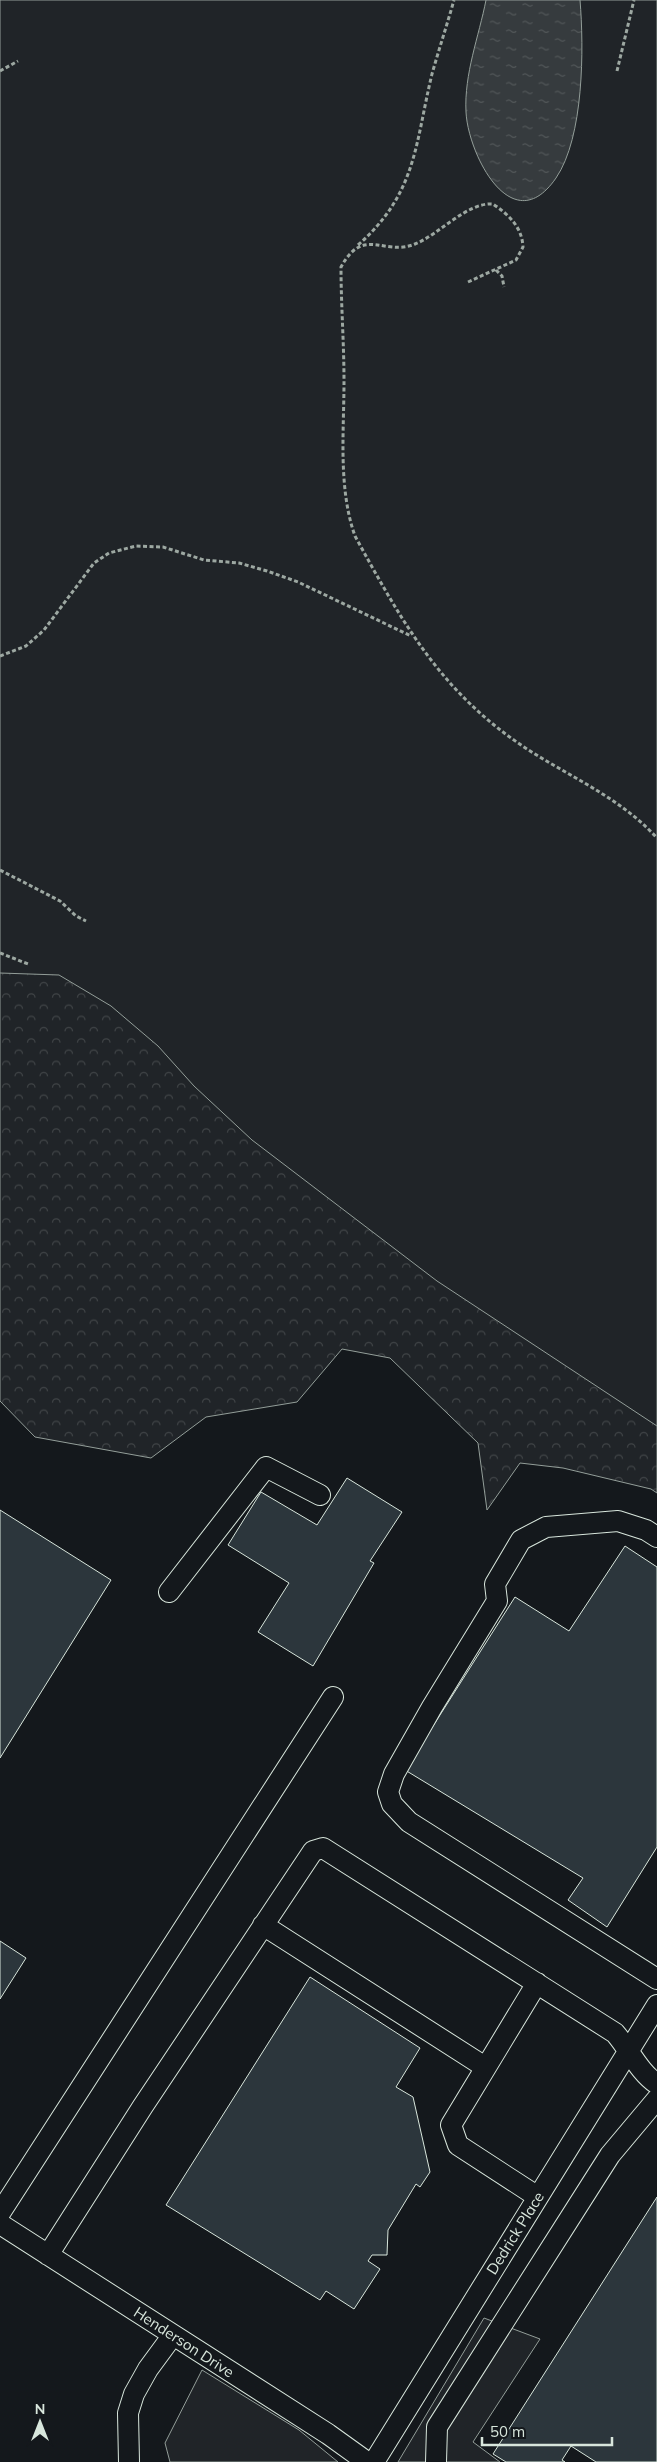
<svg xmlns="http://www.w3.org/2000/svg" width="657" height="2462" font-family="Mulish,sans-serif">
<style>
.green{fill:#202428;stroke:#939e99}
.forest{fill:url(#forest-crowns);stroke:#939e99}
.water{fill:url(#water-ripples);stroke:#939e99}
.building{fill:#2c363c;stroke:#d8e6dc}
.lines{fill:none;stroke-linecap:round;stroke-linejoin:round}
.minor-casing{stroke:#d8e6dc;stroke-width:22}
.path{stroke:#9da8a2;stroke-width:3;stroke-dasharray:4 2.5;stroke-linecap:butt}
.minor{stroke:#14181c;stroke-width:20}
.labels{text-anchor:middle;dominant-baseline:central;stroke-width:4;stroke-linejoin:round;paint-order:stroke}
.street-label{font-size:15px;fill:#d8e6dc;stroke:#14181c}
</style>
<defs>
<pattern id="forest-crowns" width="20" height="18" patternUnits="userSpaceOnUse" patternTransform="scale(1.25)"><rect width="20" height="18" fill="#202428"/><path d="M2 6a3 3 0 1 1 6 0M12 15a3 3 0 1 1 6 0" fill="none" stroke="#404447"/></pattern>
<pattern id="water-ripples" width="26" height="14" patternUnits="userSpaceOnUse" patternTransform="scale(1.25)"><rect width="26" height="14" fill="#363b3e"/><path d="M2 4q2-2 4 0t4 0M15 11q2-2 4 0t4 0" fill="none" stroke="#525759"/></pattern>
</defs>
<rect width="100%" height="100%" fill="#14181c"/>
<path class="green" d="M 0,0 L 657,0 L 657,1446 L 0,1202 Z
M 484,2318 L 540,2339 L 473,2442 L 500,2462 L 398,2462 Z
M 202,2370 L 299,2430 L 338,2462 L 170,2462 L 165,2443 Z"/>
<path class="forest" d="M 0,973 L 59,975 L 111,1006 L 158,1046 L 194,1086 L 252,1140 L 437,1281 L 657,1426 L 657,1493 L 651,1489 L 563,1468 L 520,1463 L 487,1510 L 478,1443 L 390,1358 L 342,1349 L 297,1402 L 206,1417 L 151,1458 L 35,1437 L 0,1401 Z"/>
<path class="water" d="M 486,0 L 580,0 C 584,48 584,137 556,178 C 512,242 468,154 466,112 C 464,74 479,36 486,0 Z"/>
<path class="building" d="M 347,1478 L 402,1512 L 370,1561 L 374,1563 L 313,1666 L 258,1632 L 289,1583 L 228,1545 L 261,1492 L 317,1525 Z
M 0,1510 L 111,1580 L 0,1758 Z
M 625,1546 L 657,1567 L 657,1847 L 607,1927 L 568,1900 L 583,1878 L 405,1770 L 515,1597 L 569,1631 Z
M 0,1941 L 26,1958 L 0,1999 Z
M 310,1977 L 420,2048 L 396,2087 L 413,2097 L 430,2172 L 420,2187 L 416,2184 L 388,2230 L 387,2255 L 372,2255 L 368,2261 L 380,2269 L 354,2309 L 326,2291 L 320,2300 L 166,2205 Z
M 657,2197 L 657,2462 L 596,2462 L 571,2446 L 562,2460 L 565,2462 L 506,2462 L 493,2454 Z"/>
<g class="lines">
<g class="minor-casing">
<path id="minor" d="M 657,1537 L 646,1530 L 618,1521 L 546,1527 L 521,1540 L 495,1584 L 497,1601 L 432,1707 L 394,1774 L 388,1792 L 392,1804 L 409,1822 L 657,1979
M 169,1592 L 266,1467 L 320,1495
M 263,1925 L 485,2067
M 537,1983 L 451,2125 L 458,2145 L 538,2197
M 0,2213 L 333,1697
M 0,2224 L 328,2434 L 367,2462
M 48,2255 L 143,2106 L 313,1851 L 323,1848 L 615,2033 C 629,2049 639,2072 657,2084
M 129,2462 L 128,2413 L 134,2394 L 148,2369 L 173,2335
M 374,2462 L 657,2005
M 436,2462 L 437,2427 L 610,2155 L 657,2099"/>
</g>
<path class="path" d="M 0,71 L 18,61
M 617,71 L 634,0
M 358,245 C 417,193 415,144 432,74 C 439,49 447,25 454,0
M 496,270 L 502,276 L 504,287
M 468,282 L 516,260 L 523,247 C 522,227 509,215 493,204 C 467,202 440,234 415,244 C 384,257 364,225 341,267 C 341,305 344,343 344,381 C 344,432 338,488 355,536 C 399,616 435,683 511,738 C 559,773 616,793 657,838
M 0,656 L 26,646 L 44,630 L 94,563 L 109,553 L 136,546 L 163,547 L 204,560 L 239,563 L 267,571 L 298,582 L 411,636
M 0,870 L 60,901 L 76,916 L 86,921
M 0,953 L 28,964"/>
<use href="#minor" class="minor"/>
</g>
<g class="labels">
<g class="street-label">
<text transform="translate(515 2233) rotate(-58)">Dedrick Place</text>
<text transform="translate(184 2342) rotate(33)">Henderson Drive</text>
</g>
</g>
<g transform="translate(40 2422)" stroke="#14181c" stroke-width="4" paint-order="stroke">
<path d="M0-4L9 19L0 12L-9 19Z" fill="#d8e6dc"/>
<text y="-8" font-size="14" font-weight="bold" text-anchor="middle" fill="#d8e6dc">N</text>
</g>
<path d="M482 2437v8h130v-8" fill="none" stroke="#d8e6dc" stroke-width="2.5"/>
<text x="490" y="2437" font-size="15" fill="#d8e6dc" stroke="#14181c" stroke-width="4" paint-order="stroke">50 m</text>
</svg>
